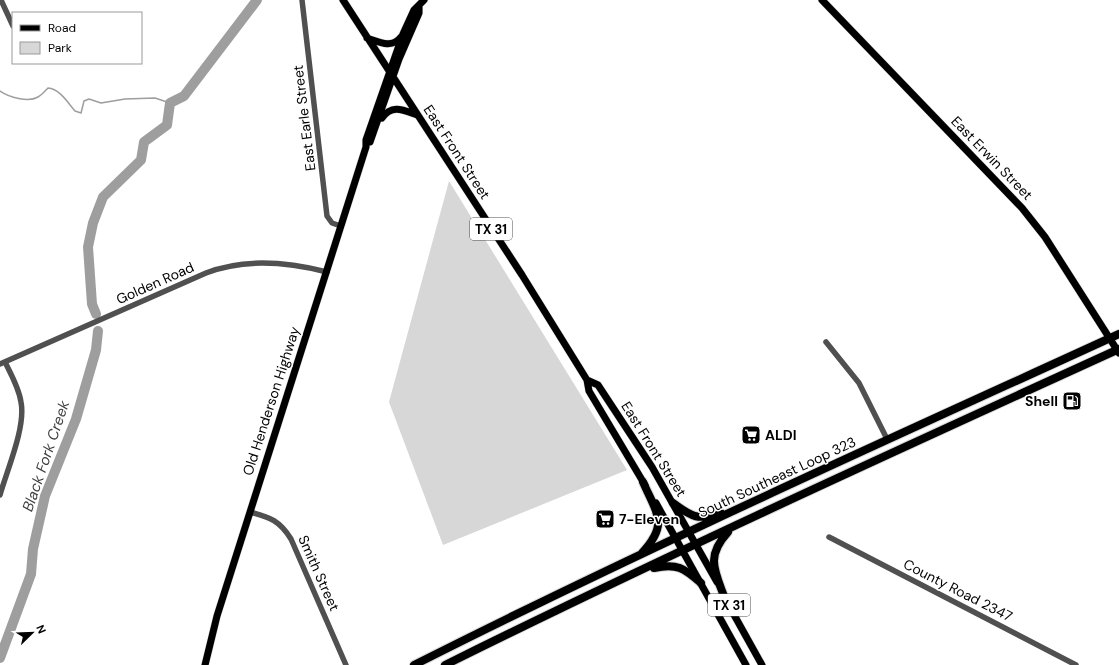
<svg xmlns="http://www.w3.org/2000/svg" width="1119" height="665" font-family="'DM Sans',sans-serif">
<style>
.green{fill:#d7d7d7}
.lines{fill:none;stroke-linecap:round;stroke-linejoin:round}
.stream{stroke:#9e9e9e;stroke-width:1.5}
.river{stroke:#9e9e9e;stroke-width:10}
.major-casing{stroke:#dbdbdb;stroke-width:8}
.highway-casing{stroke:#dbdbdb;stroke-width:10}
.minor{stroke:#505050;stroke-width:5.5}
.major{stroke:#000;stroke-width:7}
.highway{stroke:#000;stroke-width:8}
.labels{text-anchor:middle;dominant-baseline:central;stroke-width:3;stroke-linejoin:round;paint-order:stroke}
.shield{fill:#fff;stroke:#4c4c4c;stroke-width:1}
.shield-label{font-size:13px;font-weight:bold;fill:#000}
.street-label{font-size:14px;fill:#000;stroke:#fff}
.poi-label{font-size:14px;font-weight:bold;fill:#000;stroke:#fff;text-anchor:start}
.water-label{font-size:15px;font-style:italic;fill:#3f3f3f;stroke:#fff}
</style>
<rect width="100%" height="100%" fill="#fff"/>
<path class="green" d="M 449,181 L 627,470 L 443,545 L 389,402 Z"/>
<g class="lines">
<path class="stream" d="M 0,91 C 9,97 28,103 38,97 C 42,95 45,91 48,88 C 60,89 68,103 75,111 L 81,113 L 84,101 L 89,99 L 101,103 L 125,99 L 155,98 L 170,103"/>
<path class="river" d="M 96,314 L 92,304 L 88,247 L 93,223 L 103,197 L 141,160 L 144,142 L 167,125 L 170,103 L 184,96 L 257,0
M 0,658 L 31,574 L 33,549 L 45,496 L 76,419 L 96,350 L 98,331"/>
<g class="major-casing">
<path id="major" d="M 343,0 L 522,275 L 587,380 L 589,391 L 645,485
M 822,0 L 1022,208 L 1045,237 L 1119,353
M 367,38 C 379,42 392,49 401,37
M 382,118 C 392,104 403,110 417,115
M 370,142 L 399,59 L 419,13 L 419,6
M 587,380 L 598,385 L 652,467 L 717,582
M 656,503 L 746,665
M 723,595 L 762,665
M 205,665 L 217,616 L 366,147 L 366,140 L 403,34 L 414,10 L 424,0"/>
</g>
<g class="highway-casing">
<path id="highway" d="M 673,503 C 693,518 698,520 721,513
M 642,553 C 669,524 657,514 643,482
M 654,568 C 677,563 684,568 701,583
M 725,599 C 715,571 705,557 728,532
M 414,665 C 646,548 883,442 1119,334
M 445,665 C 667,555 893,452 1119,349"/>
</g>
<path class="minor" d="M 1,0 L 13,26
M 302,0 L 327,216 L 332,223 L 341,226
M 826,342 L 859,383 L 887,439
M 0,364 L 206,273 C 244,258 288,262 327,272
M 0,495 C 7,470 26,427 21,402 C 19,388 11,374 5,362
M 250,512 C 270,517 280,521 291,539 L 346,665
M 829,537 L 1076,665"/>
<use href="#major" class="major"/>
<use href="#highway" class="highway"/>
</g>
<defs>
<g id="fuel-square" transform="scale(1)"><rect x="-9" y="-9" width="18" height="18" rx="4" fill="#000" stroke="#fff"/><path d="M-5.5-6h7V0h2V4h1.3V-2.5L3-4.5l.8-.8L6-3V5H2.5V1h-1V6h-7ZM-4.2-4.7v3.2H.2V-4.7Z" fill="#fff"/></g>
<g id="supermarket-square" transform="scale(1)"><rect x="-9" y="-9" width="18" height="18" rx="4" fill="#000" stroke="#fff"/><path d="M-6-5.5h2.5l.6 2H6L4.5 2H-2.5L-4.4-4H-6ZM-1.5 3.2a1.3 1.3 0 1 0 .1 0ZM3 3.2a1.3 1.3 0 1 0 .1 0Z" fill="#fff"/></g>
</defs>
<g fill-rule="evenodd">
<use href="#fuel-square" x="1072" y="401"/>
<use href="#supermarket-square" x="751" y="435"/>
<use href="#supermarket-square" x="605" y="519"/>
</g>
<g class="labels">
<g class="shield">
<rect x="470" y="218" width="42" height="22" rx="3"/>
<rect x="708" y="594" width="42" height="22" rx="3"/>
</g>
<g class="shield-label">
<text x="491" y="229">TX 31</text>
<text x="729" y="605">TX 31</text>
</g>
<g class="street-label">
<text transform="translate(304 118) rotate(-97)">East Earle Street</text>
<text transform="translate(457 152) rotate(57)">East Front Street</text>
<text transform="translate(992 158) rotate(46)">East Erwin Street</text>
<text transform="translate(155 283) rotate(-24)">Golden Road</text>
<text transform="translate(271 401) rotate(-72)">Old Henderson Highway</text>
<text transform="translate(654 449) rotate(58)">East Front Street</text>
<text transform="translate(777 477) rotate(-25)">South Southeast Loop 323</text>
<text transform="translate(319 573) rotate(66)">Smith Street</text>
<text transform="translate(958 590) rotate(27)">County Road 2347</text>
</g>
<g class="poi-label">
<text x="1058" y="401" text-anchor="end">Shell</text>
<text x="765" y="435">ALDI</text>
<text x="619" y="519">7-Eleven</text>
</g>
<g class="water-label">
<text transform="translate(46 456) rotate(-71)">Black Fork Creek</text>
</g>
</g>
<rect x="12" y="12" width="130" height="52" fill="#ffffff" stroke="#999999"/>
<rect x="20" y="25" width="20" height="6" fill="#000000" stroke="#999999"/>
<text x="48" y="32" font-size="12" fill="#000000">Road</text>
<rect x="20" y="42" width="20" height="12" fill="#d7d7d7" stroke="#999999"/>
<text x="48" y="52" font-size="12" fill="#000000">Park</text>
<g transform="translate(32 633) rotate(67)" stroke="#ffffff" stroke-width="3" paint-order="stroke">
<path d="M0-3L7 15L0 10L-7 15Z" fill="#000000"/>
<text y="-6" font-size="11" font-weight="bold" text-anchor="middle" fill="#000000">N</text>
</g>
</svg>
